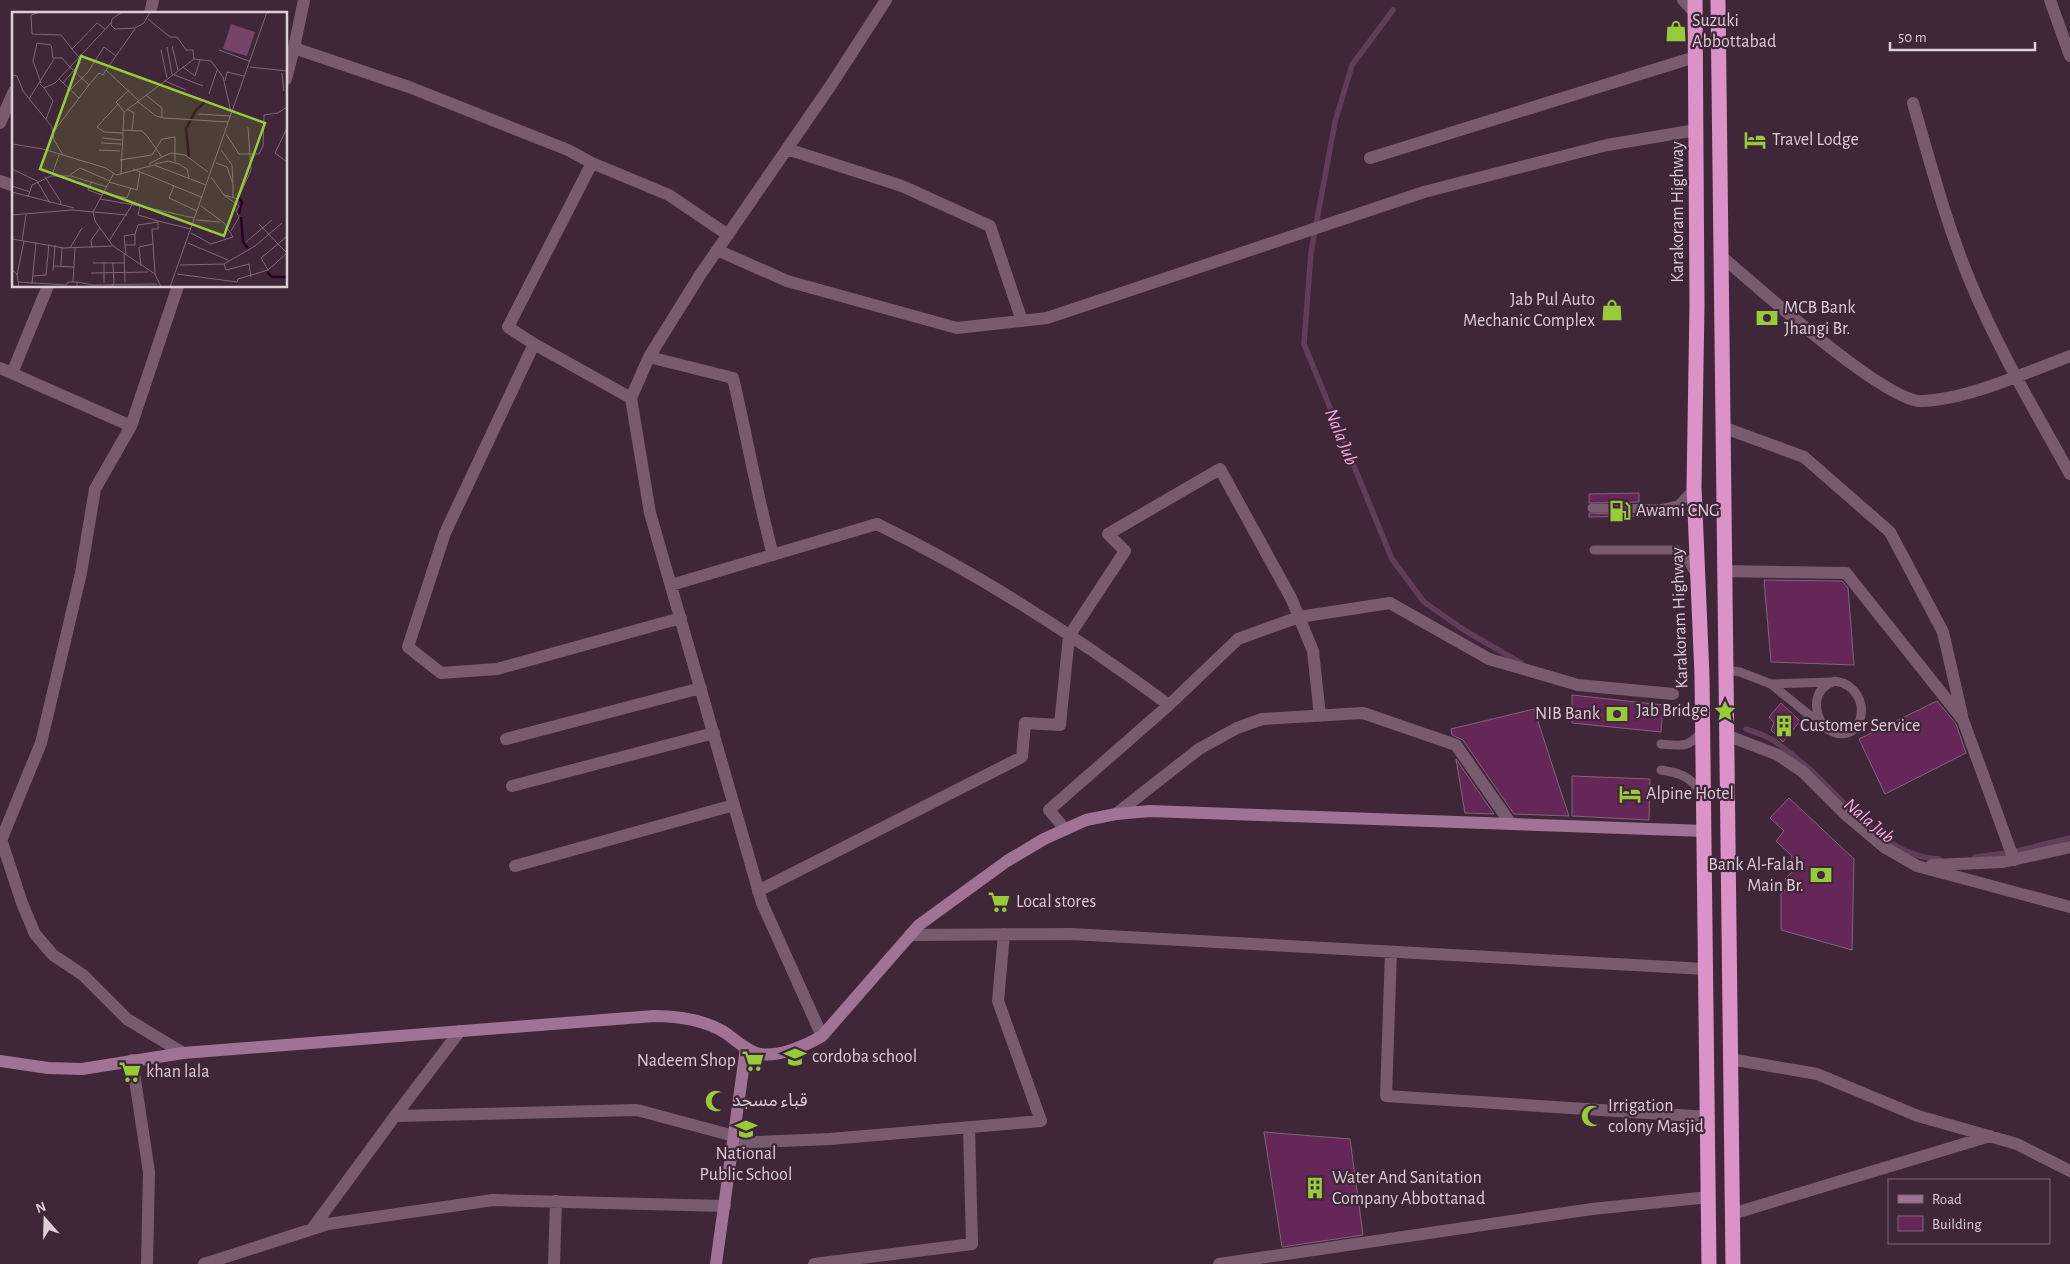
<svg xmlns="http://www.w3.org/2000/svg" width="2070" height="1264" font-family="'Alegreya Sans','Noto Sans Arabic',sans-serif">
<style>
.lines{fill:none;stroke-linecap:round;stroke-linejoin:round}
.stream{stroke:#603e59;stroke-width:5.5}
.building{fill:#652757;stroke:#806578}
.lane{stroke:#795b70;stroke-width:9}
.street{stroke:#795b70;stroke-width:12}
.secondary{stroke:#a07293;stroke-width:12}
.highway{stroke:#db93c7;stroke-width:15}
.labels{text-anchor:middle;dominant-baseline:central;stroke-width:4.5;stroke-linejoin:round;paint-order:stroke}
.poi-label{font-size:18px;fill:#ddcdd7;stroke:#3f2739;text-anchor:start}
.street-label{font-size:18px;fill:#ddcdd7;stroke:#3f2739}
.water-label{font-size:19px;font-style:italic;fill:#f8ade2;stroke:#3f2739}
.inset-river{fill:none;stroke:#2b0023;stroke-width:2.5}
.inset-road{fill:none;stroke:#7e6978;stroke-width:1}
.view{fill:#97cc38;fill-opacity:0.15;stroke:#97cc38;stroke-width:2.5}
.inset-edge{fill:none;stroke:#ddcdd7;stroke-width:2.5}
</style>
<rect width="100%" height="100%" fill="#3f2739"/>
<g class="lines">
<path class="stream" d="M 1393,10 L 1352,65 L 1335,122 L 1311,252 L 1304,344 L 1392,559 L 1424,602 L 1464,630 L 1521,663
M 1746,729 C 1755,732 1766,735 1774,741 C 1790,752 1807,766 1821,780 C 1854,812 1889,857 1939,859
M 1975,857 L 2008,853 L 2070,838"/>
</g>
<path class="building" d="M 1639,493 L 1639,502 L 1589,503 L 1589,494 Z
M 1589,513 L 1640,515 L 1640,516 L 1589,517 Z
M 1764,580 L 1842,581 L 1848,588 L 1854,665 L 1771,662 Z
M 1572,695 L 1663,705 L 1661,732 L 1572,723 Z
M 1937,701 L 1956,724 L 1966,753 L 1885,794 L 1859,739 Z
M 1781,703 L 1800,721 L 1783,742 L 1771,730 L 1774,723 L 1769,717 Z
M 1534,709 L 1557,780 L 1569,816 L 1514,814 L 1463,740 L 1452,735 L 1451,729 Z
M 1456,759 L 1494,814 L 1465,813 Z
M 1572,776 L 1650,779 L 1649,820 L 1572,816 Z
M 1789,798 L 1854,859 L 1852,950 L 1781,930 L 1781,894 L 1789,887 L 1785,879 L 1792,872 L 1790,864 L 1792,856 L 1776,841 L 1784,831 L 1770,818 Z
M 1264,1132 L 1350,1139 L 1363,1235 L 1282,1247 Z"/>
<g class="lines">
<path class="lane" d="M 1592,508 L 1661,509 L 1678,505 L 1694,488
M 1594,550 L 1677,550 L 1688,561 L 1695,574
M 1725,670 L 1740,672 L 1771,684 L 1830,682
M 1771,684 L 1824,727 C 1864,755 1878,688 1835,681 C 1812,689 1813,710 1824,727
M 1661,744 C 1682,746 1689,748 1702,731
M 1661,770 C 1681,773 1691,777 1702,794"/>
<path class="street" d="M 1683,0 L 1695,13
M 2050,0 L 2070,56
M 150,14 L 153,0
M 294,48 L 304,0
M 286,79 L 294,48 L 409,87 L 568,150 L 592,163 L 669,195 L 728,235
M 1913,103 C 1930,162 1946,223 1970,281 C 1997,347 2035,411 2070,474
M 0,123 L 14,91
M 787,149 L 902,186 L 990,226 L 1022,321
M 1370,158 L 1695,57
M 0,181 L 14,186
M 717,250 L 787,281 L 957,328 L 1047,318 L 1424,192 L 1607,145 L 1696,130
M 1720,255 C 1754,284 1884,401 1921,401 C 1967,400 2027,372 2070,356
M 534,344 L 508,327 L 592,163
M 649,357 L 733,378 C 747,437 757,496 773,555
M 0,368 L 131,426
M 12,373 L 48,286
M 631,398 L 534,344 L 445,533 L 408,647 L 441,673 L 497,669 L 681,618
M 1722,427 L 1804,457 L 1890,532 L 1943,632 L 1962,715
M 1724,571 L 1846,573 L 1963,720 L 2014,860
M 671,585 L 877,524 C 980,574 1077,637 1169,705 L 1049,810 L 1065,829
M 1169,705 L 1238,639 L 1299,617 L 1390,603 L 1489,659 L 1578,685 L 1673,694
M 1726,735 L 1778,755 L 1803,772 L 1846,815 L 1884,847 L 1917,866 L 2070,907
M 506,739 L 701,688
M 512,786 L 714,733
M 1116,814 L 1199,749 L 1237,728 L 1262,719 L 1363,713 L 1456,745 L 1511,824
M 0,836 L 22,903 L 35,934 L 53,955 L 83,975 L 127,1019 L 183,1053
M 2,838 L 41,743 L 81,573 L 95,489 L 131,426 L 178,286
M 1932,865 L 2003,862 L 2070,847
M 515,866 L 734,805
M 758,891 L 1022,757 L 1025,723 L 1060,725 L 1069,636 L 1125,551 L 1108,534 L 1220,469 L 1291,598 L 1313,651 L 1320,716
M 910,935 L 1071,934 L 1706,969
M 1391,952 L 1386,1096 L 1709,1117
M 822,1036 L 762,903 L 650,513 L 631,398 L 649,357 L 700,275 L 831,85 L 886,0
M 1730,1059 L 1817,1074 L 1918,1116 L 2017,1144 L 2070,1171
M 132,1060 L 149,1172 L 147,1264
M 395,1116 L 460,1031
M 733,1143 L 830,1139 L 1041,1121 L 998,1001 L 1004,934
M 1732,1214 L 1990,1136
M 312,1229 L 395,1116 L 637,1110 L 734,1136
M 204,1264 L 328,1224 L 493,1200 L 725,1206
M 554,1264 L 556,1201
M 814,1264 L 972,1244 L 969,1128
M 1219,1264 L 1592,1209 L 1709,1197"/>
<path class="secondary" d="M 0,1061 L 48,1068 L 82,1069 L 183,1053 L 654,1016 C 678,1016 702,1019 724,1032 C 735,1039 746,1051 760,1054 C 779,1057 805,1046 822,1036 L 919,925 L 1007,861 L 1044,839 L 1086,820 L 1116,814 L 1150,811 L 1705,831
M 716,1264 L 746,1048"/>
<path class="highway" d="M 1695,0 L 1697,305 L 1694,487 L 1702,676 L 1709,1264
M 1718,0 L 1733,1264"/>
</g>
<defs>
<g id="shop-bare" transform="scale(1.725)"><path d="M-5-2.5h2.3a2.7 3.5 0 0 1 5.4 0H5L5.5 6h-11ZM-1.5-2.5h3a1.5 2.3 0 0 0-3 0Z" fill="#97cc38" stroke="#3f2739" stroke-width="2.5" paint-order="stroke"/></g>
<g id="hotel-bare" transform="scale(1.725)"><path d="M-6-4.5h1.5V1H6V5H4.5V3h-9V5H-6ZM-4 0a1.8 1.8 0 1 1 3.6 0ZM.5 0V-2.5h3Q6-2.5 6 0Z" fill="#97cc38" stroke="#3f2739" stroke-width="2.5" paint-order="stroke"/></g>
<g id="bank-bare" transform="scale(1.725)"><path d="M-6-4H6V4H-6ZM0-2.3a2.3 2.3 0 1 0 0 4.6a2.3 2.3 0 1 0 0-4.6Z" fill="#97cc38" stroke="#3f2739" stroke-width="2.5" paint-order="stroke"/></g>
<g id="fuel-bare" transform="scale(1.725)"><path d="M-5.5-6h7V0h2V4h1.3V-2.5L3-4.5l.8-.8L6-3V5H2.5V1h-1V6h-7ZM-4.2-4.7v3.2H.2V-4.7Z" fill="#97cc38" stroke="#3f2739" stroke-width="2.5" paint-order="stroke"/></g>
<g id="sight-bare" transform="scale(1.725)"><path d="M0-6L1.8-2.2L6-1.7L2.9 1.2L3.7 5.4L0 3.3L-3.7 5.4L-2.9 1.2L-6-1.7L-1.8-2.2Z" fill="#97cc38" stroke="#3f2739" stroke-width="2.5" paint-order="stroke"/></g>
<g id="building-bare" transform="scale(1.725)"><path d="M-4-6H4V6H1V3H-1V6H-4ZM-2.5-4.3h1.7v1.8h-1.7ZM.8-4.3h1.7v1.8H.8ZM-2.5-1h1.7V.8h-1.7ZM.8-1h1.7V.8H.8Z" fill="#97cc38" stroke="#3f2739" stroke-width="2.5" paint-order="stroke"/></g>
<g id="supermarket-bare" transform="scale(1.725)"><path d="M-6-5.5h2.5l.6 2H6L4.5 2H-2.5L-4.4-4H-6ZM-1.5 3.2a1.3 1.3 0 1 0 .1 0ZM3 3.2a1.3 1.3 0 1 0 .1 0Z" fill="#97cc38" stroke="#3f2739" stroke-width="2.5" paint-order="stroke"/></g>
<g id="school-bare" transform="scale(1.725)"><path d="M0-5L7-2L0 1L-7-2ZM-4 1L0 2.5L4 1V4Q0 6-4 4Z" fill="#97cc38" stroke="#3f2739" stroke-width="2.5" paint-order="stroke"/></g>
<g id="mosque-bare" transform="scale(1.725)"><path d="M3.5-4.9A6 6 0 1 0 3.5 4.9A5 5 0 1 1 3.5-4.9Z" fill="#97cc38" stroke="#3f2739" stroke-width="2.5" paint-order="stroke"/></g>
</defs>
<g fill-rule="evenodd">
<use href="#shop-bare" x="1676" y="31"/>
<use href="#hotel-bare" x="1755" y="140"/>
<use href="#shop-bare" x="1612" y="310"/>
<use href="#bank-bare" x="1767" y="318"/>
<use href="#fuel-bare" x="1620" y="511"/>
<use href="#sight-bare" x="1725" y="711"/>
<use href="#bank-bare" x="1617" y="714"/>
<use href="#building-bare" x="1784" y="726"/>
<use href="#hotel-bare" x="1630" y="794"/>
<use href="#bank-bare" x="1821" y="875"/>
<use href="#supermarket-bare" x="999" y="902"/>
<use href="#school-bare" x="795" y="1057"/>
<use href="#supermarket-bare" x="753" y="1061"/>
<use href="#supermarket-bare" x="130" y="1072"/>
<use href="#mosque-bare" x="716" y="1101"/>
<use href="#mosque-bare" x="1592" y="1116"/>
<use href="#school-bare" x="746" y="1129"/>
<use href="#building-bare" x="1315" y="1188"/>
</g>
<g class="labels">
<g class="poi-label">
<text x="1692" y="21">Suzuki<tspan x="1692" dy="21">Abbottabad</tspan></text>
<text x="1772" y="140">Travel Lodge</text>
<text x="1595" y="300" text-anchor="end">Jab Pul Auto<tspan x="1595" dy="21">Mechanic Complex</tspan></text>
<text x="1784" y="308">MCB Bank<tspan x="1784" dy="21">Jhangi Br.</tspan></text>
<text x="1636" y="511">Awami CNG</text>
<text x="1708" y="711" text-anchor="end">Jab Bridge</text>
<text x="1600" y="714" text-anchor="end">NIB Bank</text>
<text x="1800" y="726">Customer Service</text>
<text x="1646" y="794">Alpine Hotel</text>
<text x="1804" y="865" text-anchor="end">Bank Al-Falah<tspan x="1804" dy="21">Main Br.</tspan></text>
<text x="1016" y="902">Local stores</text>
<text x="812" y="1057">cordoba school</text>
<text x="736" y="1061" text-anchor="end">Nadeem Shop</text>
<text x="146" y="1072">khan lala</text>
<text x="732" y="1101">قباء مسجد</text>
<text x="1608" y="1106">Irrigation<tspan x="1608" dy="21">colony Masjid</tspan></text>
<text x="746" y="1154" text-anchor="middle">National<tspan x="746" dy="21">Public School</tspan></text>
<text x="1332" y="1178">Water And Sanitation<tspan x="1332" dy="21">Company Abbottanad</tspan></text>
</g>
<g class="street-label">
<text transform="translate(1678 212) rotate(-90)">Karakoram Highway</text>
<text transform="translate(1680 618) rotate(-92)">Karakoram Highway</text>
</g>
<g class="water-label">
<text transform="translate(1341 437) rotate(68)">Nala Jub</text>
<text transform="translate(1869 821) rotate(40)">Nala Jub</text>
</g>
</g>
<g transform="translate(12 12)">
<rect width="275" height="275" fill="#3f2739"/>
<path d="M 219,12 L 243,20 L 235,44 L 211,37 Z" fill="#774469"/>
<path class="inset-river" d="M 177,145 L 174,117 L 184,98 L 193,90M 227,186 L 230,190 L 227,202M 229,205 L 231,230 L 236,236M 255,260 L 260,265 L 275,265"/>
<path class="inset-road" d="M 28,0 L 19,3 L 20,22 L 49,23 L 60,37M 110,0 L 100,7 L 99,13 L 103,17 L 123,16 L 132,11 L 138,0M 136,7 L 158,25 L 165,25 L 174,38 L 181,38 L 182,47M 160,34 L 166,58M 155,35 L 160,62 L 191,74M 149,38 L 155,66M 207,38 L 237,49M 67,45 L 60,37 L 85,11 L 93,17M 171,55 L 183,64 L 188,48M 238,55 L 275,59M 94,58 L 123,17M 270,61 L 272,79M 0,63 L 5,64 L 11,79 L 40,115 L 42,128 L 51,143M 47,67 L 67,86M 153,69 L 174,78M 213,69 L 215,60 L 232,64M 51,71 L 69,50M 28,72 L 32,76 L 43,71 L 58,55 L 50,46 L 41,46 L 39,33 L 25,31 L 21,49 L 29,71M 77,73 L 87,61 L 91,63 L 94,58 L 126,88M 32,76 L 41,89 L 34,107M 58,78 L 76,60 L 92,35 L 104,44M 197,82 L 205,58M 134,83 L 150,96 L 150,106M 17,87 L 42,47M 125,89 L 144,104 L 152,106 L 216,110M 106,92 L 104,90 L 117,78M 115,97 L 122,101 L 120,118M 186,102 L 218,104M 275,116 L 263,141 L 275,150M 110,118 L 130,119 L 135,124 L 150,145 L 137,152M 42,119 L 77,73 L 58,55 L 99,11M 110,121 L 92,120 L 85,115 L 106,92 L 112,100M 214,122 L 227,142 L 247,142 L 251,134 L 252,103 L 266,101 L 275,95M 90,126 L 109,128M 89,131 L 109,132M 0,132 L 31,137 L 94,156 L 104,163 L 142,153 L 194,173M 87,138 L 108,139M 209,138 L 220,153 L 221,170M 150,145 L 159,141 L 173,143 L 196,160M 108,148 L 140,143 L 150,127 L 163,125 L 163,150M 204,151 L 215,155 L 221,172 L 221,186M 143,152 L 156,149 L 167,152 L 175,157 L 177,166M 0,157 L 25,169 L 38,191M 121,157 L 189,185M 102,161 L 81,200 L 83,209 L 101,234 L 143,262 L 149,275M 40,163 L 47,143M 58,163 L 68,156 L 98,169M 109,163 L 112,100 L 182,47 L 199,49 L 211,65 L 219,100M 33,165 L 49,190 L 48,193M 199,165 L 212,183 L 227,194 L 224,199 L 227,205 L 219,219M 80,169 L 76,178 L 90,183M 97,170 L 125,178 L 128,160M 0,174 L 18,180M 162,174 L 157,186 L 185,199M 0,180 L 62,196M 91,181 L 115,186 L 119,176M 212,183 L 226,187 L 239,158 L 236,115M 16,185 L 20,173 L 39,164 L 59,164 L 95,175M 88,187 L 128,194M 0,203 L 60,198 L 115,203M 184,208 L 208,210M 146,209 L 126,203 L 128,194 L 182,206M 247,212 L 266,232 L 249,246 L 256,258M 179,221 L 199,232 L 221,225 L 212,211 L 189,194M 123,222 L 126,213 L 146,210M 0,227 L 52,236 L 100,234M 10,229 L 14,203M 97,229 L 120,193M 234,230 L 260,208M 176,231 L 216,248M 113,233 L 123,233 L 123,222 L 112,224 L 114,242M 58,236 L 70,216M 80,236 L 79,228 L 88,216M 275,241 L 266,232 L 275,224M 112,242 L 113,271M 81,251 L 112,251M 92,251 L 92,271M 212,252 L 243,234 L 270,211M 168,253 L 212,252 L 214,258 L 237,252 L 239,265M 41,254 L 62,255M 129,254 L 127,235 L 141,232M 49,255 L 50,235M 0,258 L 5,262 L 7,275M 41,259 L 43,233M 79,261 L 136,260M 143,262 L 140,217 L 146,217 L 146,209 L 179,217M 165,262 L 225,270 L 226,267 L 256,258 L 275,241M 5,263 L 12,229M 21,264 L 34,263 L 37,232M 6,270 L 54,273 L 56,270 L 65,270M 61,270 L 63,236M 20,272 L 24,230M 65,275 L 65,270 L 81,273 L 145,272M 99,275 L 102,271 L 101,251M 158,275 L 255,0"/>
<path class="view" d="M 69,44 L 253,111 L 212,224 L 28,157 Z"/>
<rect width="275" height="275" class="inset-edge"/>
</g>
<rect x="1888" y="1179" width="162" height="65" fill="#3f2739" stroke="#7e6978"/>
<rect x="1898" y="1195" width="25" height="8" fill="#a07293" stroke="#7e6978"/>
<text x="1932" y="1204" font-size="15" fill="#ddcdd7">Road</text>
<rect x="1898" y="1216" width="25" height="15" fill="#652757" stroke="#7e6978"/>
<text x="1932" y="1229" font-size="15" fill="#ddcdd7">Building</text>
<g transform="translate(45 1219) rotate(340)" stroke="#3f2739" stroke-width="4" paint-order="stroke">
<path d="M0-4L9 19L0 12L-9 19Z" fill="#ddcdd7"/>
<text y="-8" font-size="14" font-weight="bold" text-anchor="middle" fill="#ddcdd7">N</text>
</g>
<path d="M1890 42v8h145v-8" fill="none" stroke="#ddcdd7" stroke-width="2.5"/>
<text x="1898" y="42" font-size="15" fill="#ddcdd7" stroke="#3f2739" stroke-width="4" paint-order="stroke">50 m</text>
</svg>
